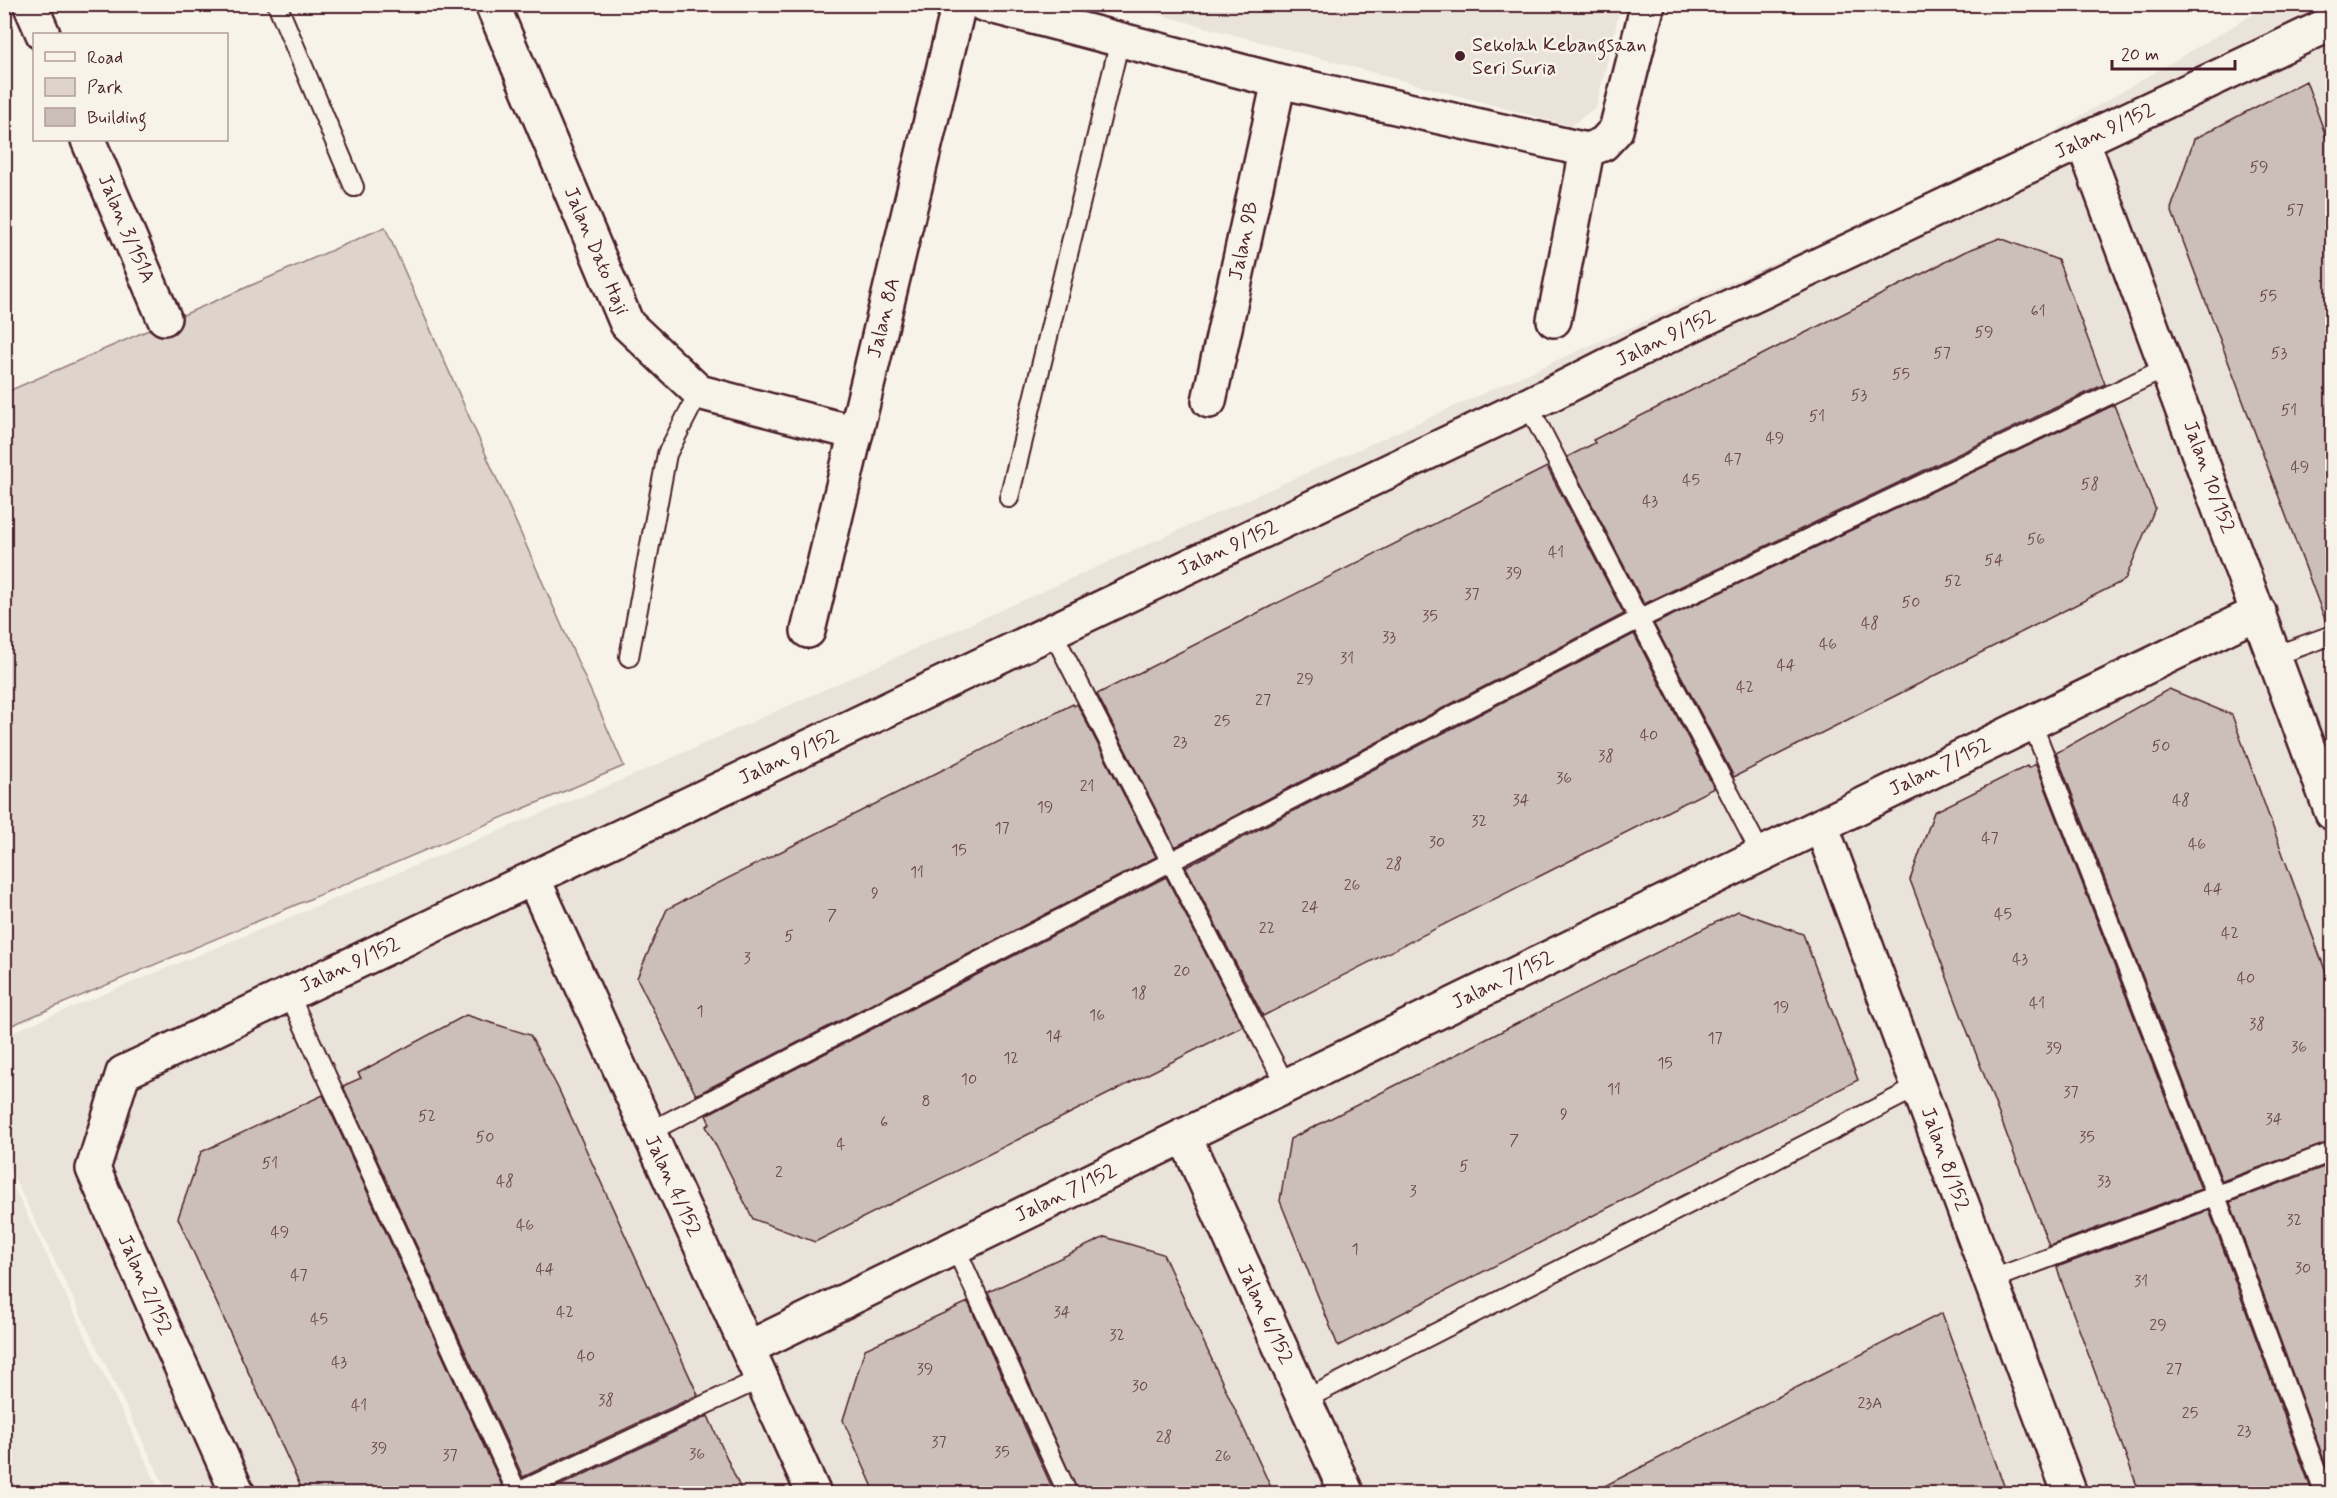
<svg xmlns="http://www.w3.org/2000/svg" width="2337" height="1498" font-family="Mynerve,sans-serif">
<style>
.built{fill:#eae3da}
.green{fill:#ded4cc;stroke:#947a7c;stroke-width:1.5}
.building{fill:#ccbfb9;stroke:#4a1f2b;stroke-width:1.5}
.lines{fill:none;stroke-linecap:round;stroke-linejoin:round}
.service-casing{stroke:#4a1f2b;stroke-width:22}
.minor-casing{stroke:#4a1f2b;stroke-width:38}
.service{stroke:#f7f3e8;stroke-width:18}
.minor{stroke:#f7f3e8;stroke-width:33}
.poi-dot{fill:#4a1f2b;stroke:#f7f3e8;stroke-width:2}
.labels{text-anchor:middle;dominant-baseline:central;stroke-width:5;stroke-linejoin:round;paint-order:stroke}
.number-label{font-size:16px;fill:#6a474e}
.poi-label{font-size:20px;fill:#4a1f2b;stroke:#f7f3e8;text-anchor:start}
.street-label{font-size:20px;fill:#4a1f2b;stroke:#f7f3e8}
</style>
<rect width="100%" height="100%" fill="#f7f3e8"/>
<filter id="ink" filterUnits="userSpaceOnUse"><feTurbulence type="fractalNoise" baseFrequency=".0167" numOctaves="2"/><feDisplacementMap in="SourceGraphic" scale="12" xChannelSelector="R" yChannelSelector="G"/><feConvolveMatrix kernelMatrix="1 2 1 2 8 2 1 2 1" color-interpolation-filters="sRGB"/></filter>
<g filter="url(#ink)">
<path class="built" d="M 1124,5 L 1621,5 L 1596,107 L 1570,126 Z
M 2269,5 L 2332,5 L 2332,1493 L 168,1493 L 5,1159 L 5,1035 L 634,775 L 2014,155 Z
M 5,1169 L 161,1493 L 5,1493 Z"/>
<path class="green" d="M 385,227 L 624,766 L 5,1028 L 4,393 Z"/>
<path class="building" d="M 2306,81 L 2332,153 L 2332,624 L 2327,625 L 2171,209 L 2194,139 Z
M 2000,238 L 2058,260 L 2105,384 L 1644,604 L 1567,457 L 1595,443 L 1593,440 L 1914,278 L 1964,252 Z
M 2114,405 L 2155,508 L 2125,580 L 1734,777 L 1654,624 Z
M 1547,467 L 1624,614 L 1175,847 L 1097,694 Z
M 1634,634 L 1714,788 L 1263,1016 L 1186,867 Z
M 2169,689 L 2232,715 L 2332,989 L 2332,1141 L 2222,1181 L 2056,753 Z
M 1073,704 L 1074,706 L 1077,704 L 1156,857 L 696,1095 L 637,978 L 667,909 Z
M 2036,764 L 2201,1189 L 2049,1246 L 1910,880 L 1934,812 L 2027,766 L 2028,768 Z
M 1166,877 L 1243,1026 L 815,1242 L 753,1219 L 706,1126 L 710,1124 L 706,1115 Z
M 1738,911 L 1803,934 L 1858,1080 L 1338,1346 L 1280,1201 L 1290,1139 Z
M 466,1015 L 530,1035 L 558,1088 L 698,1395 L 523,1477 L 343,1086 L 361,1078 L 358,1073 Z
M 323,1095 L 504,1490 L 503,1494 L 304,1494 L 191,1247 L 178,1218 L 201,1152 Z
M 2332,1164 L 2332,1482 L 2230,1202 Z
M 2209,1210 L 2313,1494 L 2140,1494 L 2063,1286 L 2057,1267 Z
M 1105,1237 L 1163,1254 L 1274,1494 L 1079,1494 L 988,1292 Z
M 968,1302 L 1055,1494 L 876,1494 L 843,1420 L 865,1349 Z
M 1942,1313 L 2007,1494 L 1589,1494 Z
M 708,1416 L 743,1494 L 542,1494 Z"/>
<g class="lines">
<g class="service-casing">
<path id="service" d="M 277,4 L 354,187
M 1528,405 L 1761,854
M 1009,498 L 1120,40
M 1052,631 L 1286,1086
M 2274,656 L 2332,635
M 629,657 L 667,454 L 699,392
M 2032,723 L 2216,1196 L 2325,1494
M 289,994 L 518,1494
M 649,1132 L 1639,619 L 2168,367
M 955,1247 L 1068,1494
M 1990,1280 L 2332,1152
M 1304,1400 L 1918,1087
M 514,1494 L 762,1378"/>
</g>
<g class="minor-casing">
<path id="minor" d="M 30,4 L 43,34
M 492,4 L 627,324 L 699,392 L 856,433
M 983,4 L 1279,81 L 1587,150 L 1603,144 L 1616,130 L 1648,4
M 88,140 L 164,318
M 2083,142 L 2332,813
M 1554,320 L 1587,150
M 1209,401 L 1279,81
M 808,631 L 959,4
M 1821,825 L 2070,1494
M 533,878 L 814,1494
M 1184,1135 L 1347,1494
M 748,1348 L 2259,612
M 238,1494 L 93,1169 L 123,1073 L 1555,392 L 1638,350 L 2332,23"/>
</g>
<use href="#service" class="service"/>
<use href="#minor" class="minor"/>
</g>
</g>
<circle class="poi-dot" cx="1460" cy="56" r="6"/>
<g class="labels">
<g class="number-label">
<text x="2259" y="167">59</text>
<text x="2295" y="210">57</text>
<text x="2268" y="296">55</text>
<text x="2038" y="311">61</text>
<text x="1984" y="332">59</text>
<text x="1942" y="353">57</text>
<text x="2279" y="353">53</text>
<text x="1901" y="374">55</text>
<text x="1859" y="395">53</text>
<text x="2289" y="410">51</text>
<text x="1817" y="416">51</text>
<text x="1775" y="438">49</text>
<text x="1733" y="459">47</text>
<text x="2300" y="467">49</text>
<text x="1691" y="480">45</text>
<text x="2090" y="484">58</text>
<text x="1650" y="501">43</text>
<text x="2036" y="539">56</text>
<text x="1556" y="552">41</text>
<text x="1994" y="560">54</text>
<text x="1514" y="573">39</text>
<text x="1953" y="581">52</text>
<text x="1472" y="594">37</text>
<text x="1911" y="602">50</text>
<text x="1430" y="616">35</text>
<text x="1870" y="623">48</text>
<text x="1389" y="637">33</text>
<text x="1828" y="644">46</text>
<text x="1347" y="658">31</text>
<text x="1786" y="665">44</text>
<text x="1305" y="679">29</text>
<text x="1745" y="687">42</text>
<text x="1263" y="700">27</text>
<text x="1222" y="721">25</text>
<text x="1649" y="735">40</text>
<text x="1180" y="742">23</text>
<text x="2161" y="746">50</text>
<text x="1606" y="756">38</text>
<text x="1564" y="778">36</text>
<text x="1087" y="786">21</text>
<text x="1521" y="800">34</text>
<text x="2181" y="800">48</text>
<text x="1045" y="807">19</text>
<text x="1479" y="821">32</text>
<text x="1002" y="828">17</text>
<text x="1990" y="838">47</text>
<text x="1437" y="842">30</text>
<text x="2197" y="844">46</text>
<text x="959" y="850">15</text>
<text x="1394" y="864">28</text>
<text x="917" y="872">11</text>
<text x="1352" y="885">26</text>
<text x="2213" y="889">44</text>
<text x="875" y="893">9</text>
<text x="1310" y="907">24</text>
<text x="2003" y="914">45</text>
<text x="832" y="915">7</text>
<text x="1267" y="928">22</text>
<text x="2230" y="933">42</text>
<text x="789" y="936">5</text>
<text x="747" y="958">3</text>
<text x="2020" y="959">43</text>
<text x="1182" y="971">20</text>
<text x="2246" y="978">40</text>
<text x="1139" y="993">18</text>
<text x="2037" y="1003">41</text>
<text x="1781" y="1007">19</text>
<text x="700" y="1011">1</text>
<text x="1097" y="1015">16</text>
<text x="2257" y="1024">38</text>
<text x="1054" y="1036">14</text>
<text x="1715" y="1038">17</text>
<text x="2299" y="1047">36</text>
<text x="2054" y="1048">39</text>
<text x="1011" y="1058">12</text>
<text x="1665" y="1063">15</text>
<text x="969" y="1079">10</text>
<text x="1614" y="1089">11</text>
<text x="2071" y="1092">37</text>
<text x="926" y="1101">8</text>
<text x="1564" y="1114">9</text>
<text x="427" y="1116">52</text>
<text x="2274" y="1119">34</text>
<text x="884" y="1122">6</text>
<text x="485" y="1137">50</text>
<text x="2087" y="1137">35</text>
<text x="1514" y="1140">7</text>
<text x="841" y="1144">4</text>
<text x="270" y="1163">51</text>
<text x="1464" y="1166">5</text>
<text x="779" y="1172">2</text>
<text x="505" y="1181">48</text>
<text x="2104" y="1181">33</text>
<text x="1413" y="1191">3</text>
<text x="2294" y="1220">32</text>
<text x="525" y="1225">46</text>
<text x="280" y="1232">49</text>
<text x="1355" y="1249">1</text>
<text x="2303" y="1268">30</text>
<text x="545" y="1269">44</text>
<text x="299" y="1275">47</text>
<text x="2141" y="1281">31</text>
<text x="565" y="1312">42</text>
<text x="1062" y="1312">34</text>
<text x="319" y="1319">45</text>
<text x="2158" y="1325">29</text>
<text x="1117" y="1335">32</text>
<text x="586" y="1356">40</text>
<text x="339" y="1362">43</text>
<text x="925" y="1369">39</text>
<text x="2174" y="1369">27</text>
<text x="1140" y="1386">30</text>
<text x="606" y="1400">38</text>
<text x="1870" y="1403">23A</text>
<text x="359" y="1405">41</text>
<text x="2190" y="1413">25</text>
<text x="2244" y="1431">23</text>
<text x="1164" y="1437">28</text>
<text x="939" y="1442">37</text>
<text x="379" y="1448">39</text>
<text x="1002" y="1452">35</text>
<text x="697" y="1454">36</text>
<text x="450" y="1455">37</text>
<text x="1223" y="1456">26</text>
</g>
<g class="poi-label">
<text x="1472" y="45">Sekolah Kebangsaan<tspan x="1472" dy="23">Seri Suria</tspan></text>
</g>
<g class="street-label">
<text transform="translate(2105 131) rotate(-25)">Jalan 9/152</text>
<text transform="translate(126 229) rotate(67)">Jalan 3/151A</text>
<text transform="translate(1244 241) rotate(-78)">Jalan 9B</text>
<text transform="translate(596 251) rotate(67)">Jalan Dato Haji</text>
<text transform="translate(884 318) rotate(-76)">Jalan 8A</text>
<text transform="translate(1666 338) rotate(-26)">Jalan 9/152</text>
<text transform="translate(2209 477) rotate(70)">Jalan 10/152</text>
<text transform="translate(1228 548) rotate(-25)">Jalan 9/152</text>
<text transform="translate(789 757) rotate(-25)">Jalan 9/152</text>
<text transform="translate(1940 767) rotate(-26)">Jalan 7/152</text>
<text transform="translate(350 965) rotate(-25)">Jalan 9/152</text>
<text transform="translate(1503 980) rotate(-26)">Jalan 7/152</text>
<text transform="translate(1945 1159) rotate(70)">Jalan 8/152</text>
<text transform="translate(673 1186) rotate(65)">Jalan 4/152</text>
<text transform="translate(1066 1193) rotate(-26)">Jalan 7/152</text>
<text transform="translate(145 1285) rotate(66)">Jalan 2/152</text>
<text transform="translate(1265 1314) rotate(65)">Jalan 6/152</text>
</g>
</g>
<rect width="2337" height="1498" fill="none" stroke="#f7f3e8" stroke-width="24"/>
<rect x="12" y="12" width="2313" height="1474" fill="none" stroke="#4a1f2b" stroke-width="2" filter="url(#ink)"/>
<rect x="33" y="33" width="195" height="108" fill="#f7f3e8" stroke="#b29e9c" stroke-width="1.5"/>
<rect x="45" y="52" width="30" height="9" fill="#f7f3e8" stroke="#b29e9c" stroke-width="1.5"/>
<text x="87" y="63" font-size="18" fill="#4a1f2b">Road</text>
<rect x="45" y="78" width="30" height="18" fill="#ded4cc" stroke="#b29e9c" stroke-width="1.5"/>
<text x="87" y="93" font-size="18" fill="#4a1f2b">Park</text>
<rect x="45" y="108" width="30" height="18" fill="#ccbfb9" stroke="#b29e9c" stroke-width="1.5"/>
<text x="87" y="123" font-size="18" fill="#4a1f2b">Building</text>
<path d="M2112 60v9h123v-9" fill="none" stroke="#4a1f2b" stroke-width="3"/>
<text x="2121" y="60" font-size="18" fill="#4a1f2b" stroke="#f7f3e8" stroke-width="4.5" paint-order="stroke">20 m</text>
</svg>
